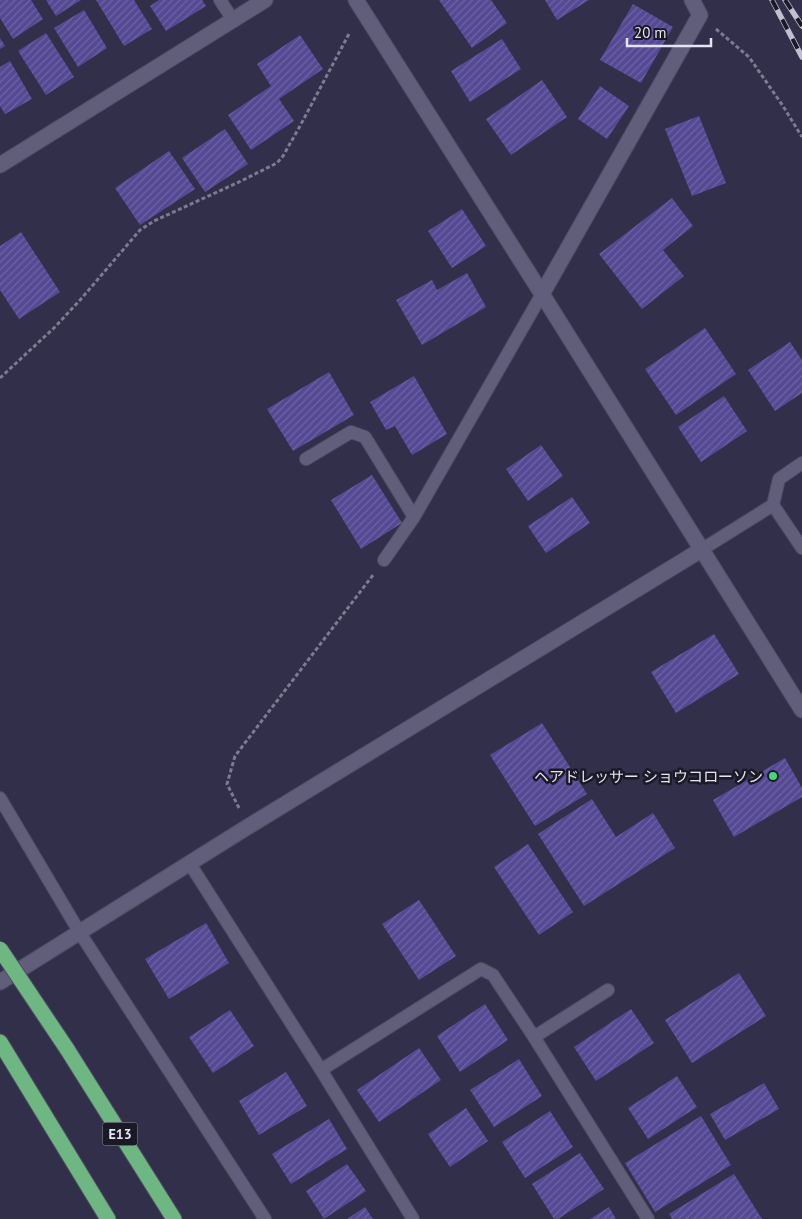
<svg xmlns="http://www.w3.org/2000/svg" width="802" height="1219" font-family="'PT Sans','Noto Sans JP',sans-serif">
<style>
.building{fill:url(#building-hatch)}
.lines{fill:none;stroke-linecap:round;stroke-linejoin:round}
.lane-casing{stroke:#4f4c62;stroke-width:14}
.street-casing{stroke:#4f4c62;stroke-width:17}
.secondary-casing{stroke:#4f4c62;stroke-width:17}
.highway-casing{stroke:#4f4c62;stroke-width:17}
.path{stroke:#7d7a91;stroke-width:3;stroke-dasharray:4 2.5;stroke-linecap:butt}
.lane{stroke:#605e7b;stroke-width:12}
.street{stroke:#605e7b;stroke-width:15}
.secondary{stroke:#605e7b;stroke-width:15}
.highway{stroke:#6eb682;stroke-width:15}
.rail-casing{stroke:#c1c0d3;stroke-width:5.5}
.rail{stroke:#1a1925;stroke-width:4;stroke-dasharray:11;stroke-linecap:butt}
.highway-bridge-casing{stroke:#4f4c62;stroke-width:17;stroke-linecap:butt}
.highway-bridge{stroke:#6eb682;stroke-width:15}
.poi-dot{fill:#42d77b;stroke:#1a1925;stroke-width:2}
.labels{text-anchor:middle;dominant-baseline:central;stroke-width:5;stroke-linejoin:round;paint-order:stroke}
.shield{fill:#1a1925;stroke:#a8a7b7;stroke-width:1}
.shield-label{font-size:14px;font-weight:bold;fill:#e5e4f5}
.poi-label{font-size:15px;fill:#e5e4f5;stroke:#1a1925;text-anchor:end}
</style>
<defs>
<pattern id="building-hatch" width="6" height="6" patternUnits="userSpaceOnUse" patternTransform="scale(1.25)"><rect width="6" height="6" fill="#554994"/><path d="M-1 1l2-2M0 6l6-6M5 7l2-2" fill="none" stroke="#6d63a4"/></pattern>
</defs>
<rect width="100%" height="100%" fill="#322f4a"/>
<path class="building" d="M 0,0 L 31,0 L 43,19 L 13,39 L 0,18 Z
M 46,0 L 81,0 L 56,16 Z
M 96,0 L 134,0 L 152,29 L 124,46 Z
M 159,0 L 202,0 L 206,6 L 166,31 L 150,6 Z
M 439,0 L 491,0 L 507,23 L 472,48 Z
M 545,0 L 589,0 L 557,20 Z
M 633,4 L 673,27 L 641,83 L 600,60 Z
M 84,10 L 107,48 L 78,67 L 54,28 Z
M 46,33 L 74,77 L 46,95 L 18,51 Z
M 300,35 L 323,69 L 279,99 L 294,121 L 251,150 L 228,115 L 271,86 L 257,64 Z
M 0,38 L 5,46 L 0,49 Z
M 502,39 L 521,69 L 470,102 L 451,71 Z
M 10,61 L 32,99 L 5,114 L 0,106 L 0,67 Z
M 542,80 L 567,117 L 511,155 L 486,119 Z
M 600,86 L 629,106 L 607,139 L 578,119 Z
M 699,116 L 726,183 L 692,196 L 665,129 Z
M 225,129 L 248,164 L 205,192 L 182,158 Z
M 169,151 L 195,189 L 140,225 L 115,188 Z
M 672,198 L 693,226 L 663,250 L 684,276 L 642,309 L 599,254 Z
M 462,209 L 486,246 L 452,268 L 428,231 Z
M 21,232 L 60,292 L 19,319 L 0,290 L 0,246 Z
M 467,273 L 486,307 L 422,345 L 396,300 L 432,280 L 437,290 Z
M 705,328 L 736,374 L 676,415 L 645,369 Z
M 790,342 L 802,360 L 802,393 L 775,411 L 748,370 Z
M 329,372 L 354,415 L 293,451 L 267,409 Z
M 414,376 L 447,434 L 412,455 L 395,426 L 386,430 L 370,402 Z
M 724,396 L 747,431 L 701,462 L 678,427 Z
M 541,445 L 563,476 L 528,501 L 506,469 Z
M 372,475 L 402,523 L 361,549 L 331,500 Z
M 572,497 L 590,523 L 546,553 L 528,526 Z
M 714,634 L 739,674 L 676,713 L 651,672 Z
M 542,723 L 587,794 L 535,826 L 490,755 Z
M 785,758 L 802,788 L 802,797 L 734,837 L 713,800 Z
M 592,799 L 616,837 L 653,813 L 675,848 L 584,906 L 538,834 Z
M 528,844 L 573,912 L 539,935 L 494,867 Z
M 419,900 L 456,956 L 419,980 L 382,924 Z
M 206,923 L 229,963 L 169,999 L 145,959 Z
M 739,973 L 766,1016 L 692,1063 L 665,1020 Z
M 485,1004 L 508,1040 L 460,1072 L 437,1036 Z
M 631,1009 L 654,1043 L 596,1081 L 574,1047 Z
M 230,1010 L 254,1046 L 213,1073 L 189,1037 Z
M 419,1048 L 441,1080 L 379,1122 L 357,1090 Z
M 519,1059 L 542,1096 L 494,1127 L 470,1090 Z
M 286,1072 L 307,1106 L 259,1135 L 239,1101 Z
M 677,1076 L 697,1107 L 648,1139 L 628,1108 Z
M 764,1083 L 779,1109 L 725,1140 L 710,1114 Z
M 466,1108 L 488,1141 L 450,1167 L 428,1134 Z
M 550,1111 L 573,1147 L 525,1178 L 502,1142 Z
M 701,1116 L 731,1165 L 655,1212 L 625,1163 Z
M 329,1119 L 347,1149 L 291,1184 L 272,1154 Z
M 580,1153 L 604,1189 L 558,1219 L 554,1219 L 532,1184 Z
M 347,1164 L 366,1191 L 324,1219 L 306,1191 Z
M 734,1174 L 762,1219 L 672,1219 L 669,1214 Z
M 365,1207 L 373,1219 L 347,1219 Z
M 609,1207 L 616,1219 L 590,1219 Z"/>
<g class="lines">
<g class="lane-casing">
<path id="lane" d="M 220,0 L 233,20
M 306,459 L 351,432 L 365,437 L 414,517
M 773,505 L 802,548
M 701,550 L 773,505 L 779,479 L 802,463
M 384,560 L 414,517 L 542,294
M 0,798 L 80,933 L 265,1219
M 190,864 L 321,1070 L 413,1219
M 534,1037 L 608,990
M 321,1070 L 481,969 L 493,975 L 534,1037 L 648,1219"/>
</g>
<g class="street-casing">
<path id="street" d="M 0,165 L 265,0
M 542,294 L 700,15 L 692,0"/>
</g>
<g class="secondary-casing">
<path id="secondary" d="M 356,0 L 542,294 L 802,710
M 0,982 L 249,826 L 701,550"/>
</g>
<g class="highway-casing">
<path id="highway" d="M 0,1042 L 108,1219
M 67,1049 L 174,1219"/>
</g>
<path class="path" d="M 716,29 L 749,57 L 783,106 L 802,137
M 0,378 L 55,327 L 81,299 L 140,230 L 154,221 L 239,182 L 277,163 L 283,156 L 300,126 L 350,32
M 239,808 L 227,784 L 235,756 L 373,575"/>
<use href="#lane" class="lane"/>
<use href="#street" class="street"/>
<use href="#secondary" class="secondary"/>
<use href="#highway" class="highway"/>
<g class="rail-casing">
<path id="rail" d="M 772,0 L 802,57
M 785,0 L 802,26"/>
</g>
<use href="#rail" class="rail"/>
<g class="highway-bridge-casing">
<path id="highway-bridge" d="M 0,949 L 67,1049"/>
</g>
<use href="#highway-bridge" class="highway-bridge"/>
</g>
<circle class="poi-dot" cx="773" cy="776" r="5"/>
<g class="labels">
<rect class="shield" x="102.5" y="1122.5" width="35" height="23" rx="4"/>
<g class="shield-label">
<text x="120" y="1134">E13</text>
</g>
<g class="poi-label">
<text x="763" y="776">ヘアドレッサー ショウコローソン</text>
</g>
</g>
<path d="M627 38v8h84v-8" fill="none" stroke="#e5e4f5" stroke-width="2.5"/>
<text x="634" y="38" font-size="15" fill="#e5e4f5" stroke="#1a1925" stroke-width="4" paint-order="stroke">20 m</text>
</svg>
